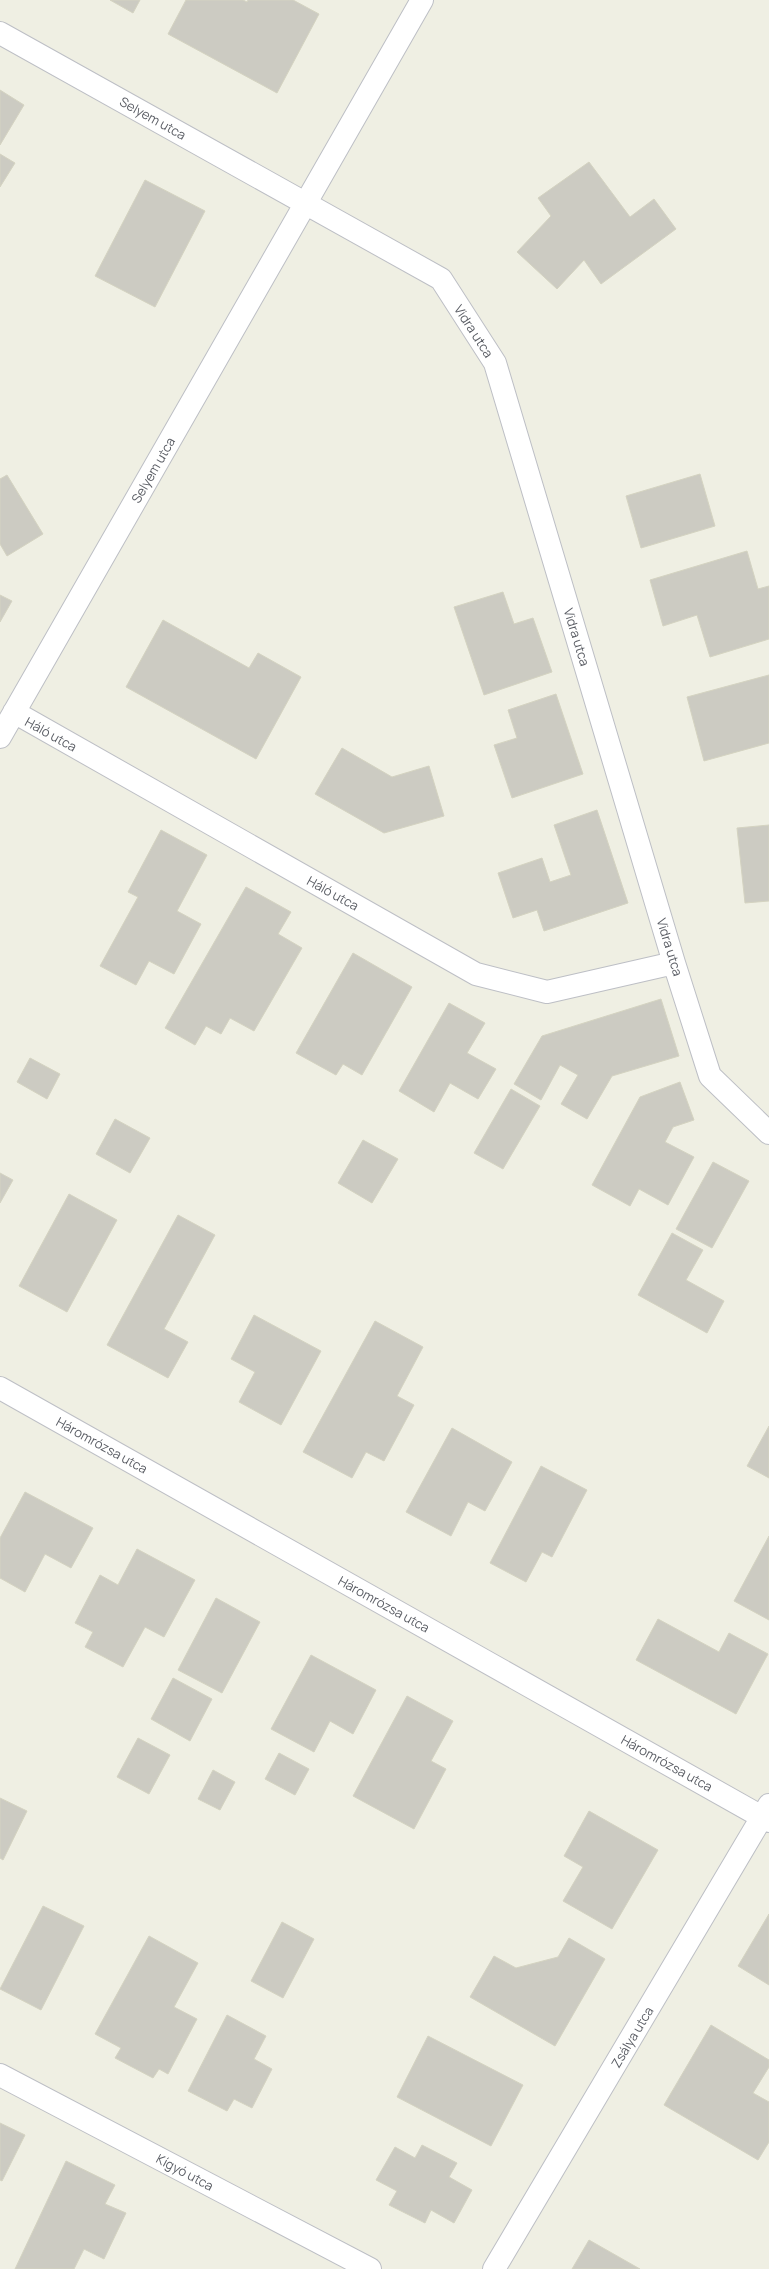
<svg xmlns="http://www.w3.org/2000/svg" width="769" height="2269" font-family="Manrope,sans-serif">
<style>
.building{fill:#cccbc2;stroke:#d4d3c1}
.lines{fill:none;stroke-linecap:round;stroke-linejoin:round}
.minor-casing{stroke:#bdbfc5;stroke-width:24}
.minor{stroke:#fff;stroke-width:22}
.labels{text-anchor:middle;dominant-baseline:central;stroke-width:4;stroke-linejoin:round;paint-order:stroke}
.street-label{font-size:13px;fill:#5b5e65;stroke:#fff}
</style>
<rect width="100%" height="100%" fill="#efefe3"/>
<path class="building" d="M 110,0 L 140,0 L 133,13 Z
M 186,0 L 243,0 L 247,2 L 248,0 L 293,0 L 319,14 L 277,93 L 168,34 Z
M 0,90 L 24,105 L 0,145 Z
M 0,154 L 15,163 L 0,187 Z
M 589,162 L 630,217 L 654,199 L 676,229 L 601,284 L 584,260 L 557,289 L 517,252 L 551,216 L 538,198 Z
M 145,180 L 205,211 L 155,307 L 95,276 Z
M 700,474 L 715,526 L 641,548 L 626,496 Z
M 7,475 L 43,534 L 7,556 L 0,544 L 0,479 Z
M 747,551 L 758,589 L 769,586 L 769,639 L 710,657 L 697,615 L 663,626 L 650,580 Z
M 503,592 L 514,624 L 533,618 L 552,672 L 484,695 L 454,607 Z
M 0,595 L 12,601 L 0,622 Z
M 163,620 L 249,668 L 258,653 L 301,677 L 256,759 L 126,687 Z
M 769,675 L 769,743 L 704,761 L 687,697 Z
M 556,694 L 583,774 L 512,798 L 494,745 L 517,738 L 508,710 Z
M 342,748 L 392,777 L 429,766 L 444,816 L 384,833 L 315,794 Z
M 597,810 L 628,903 L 544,931 L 537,910 L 513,918 L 498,873 L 542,858 L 550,882 L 571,875 L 554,825 Z
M 769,825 L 769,901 L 745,903 L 737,828 Z
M 161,830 L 207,855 L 177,911 L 201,924 L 174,974 L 149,961 L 136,985 L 100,966 L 138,897 L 128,892 Z
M 246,887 L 291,912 L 278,934 L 302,948 L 254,1031 L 230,1018 L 221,1034 L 206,1026 L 195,1045 L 165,1028 Z
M 353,953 L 412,987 L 362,1075 L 343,1064 L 336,1075 L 296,1053 Z
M 661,999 L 679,1056 L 612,1076 L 587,1119 L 561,1104 L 578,1075 L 560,1065 L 541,1100 L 514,1084 L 542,1036 Z
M 449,1003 L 485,1023 L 467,1053 L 496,1069 L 478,1099 L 450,1083 L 434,1112 L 399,1091 Z
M 30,1058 L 60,1074 L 47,1099 L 17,1082 Z
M 680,1082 L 694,1120 L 673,1127 L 665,1142 L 694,1157 L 668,1205 L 639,1189 L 630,1206 L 592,1185 L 640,1097 Z
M 511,1089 L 540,1106 L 503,1169 L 474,1153 Z
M 115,1119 L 150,1138 L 130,1173 L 96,1154 Z
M 363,1140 L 398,1159 L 372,1203 L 338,1183 Z
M 713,1162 L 749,1181 L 712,1248 L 676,1229 Z
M 0,1173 L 13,1180 L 0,1203 Z
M 69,1194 L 117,1220 L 67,1312 L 19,1286 Z
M 178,1215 L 215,1235 L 164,1329 L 188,1342 L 168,1378 L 107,1345 Z
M 672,1233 L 703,1250 L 686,1280 L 724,1301 L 707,1333 L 638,1295 Z
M 254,1315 L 321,1351 L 281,1425 L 239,1402 L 255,1372 L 231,1359 Z
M 375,1321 L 423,1347 L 397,1396 L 414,1405 L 384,1461 L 366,1452 L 352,1478 L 303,1452 Z
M 769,1426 L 769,1478 L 747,1466 Z
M 452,1428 L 512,1462 L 485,1511 L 468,1502 L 451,1536 L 406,1512 Z
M 541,1466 L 587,1490 L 552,1557 L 542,1552 L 526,1582 L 490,1563 Z
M 25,1492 L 93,1528 L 71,1568 L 45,1554 L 25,1592 L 0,1578 L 0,1538 Z
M 769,1536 L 769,1620 L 734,1601 Z
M 137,1549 L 195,1580 L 164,1637 L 145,1627 L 123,1667 L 85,1647 L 93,1632 L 75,1623 L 100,1575 L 118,1585 Z
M 216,1598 L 260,1622 L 222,1693 L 178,1670 Z
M 658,1619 L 719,1652 L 729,1633 L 768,1654 L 736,1714 L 636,1660 Z
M 311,1655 L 376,1690 L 353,1734 L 330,1721 L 314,1752 L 271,1729 Z
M 173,1678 L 212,1699 L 190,1741 L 151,1719 Z
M 407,1696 L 453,1721 L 431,1761 L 446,1769 L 414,1829 L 353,1796 Z
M 138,1738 L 170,1755 L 149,1794 L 117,1777 Z
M 279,1753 L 309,1769 L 295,1795 L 265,1779 Z
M 213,1770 L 235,1782 L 220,1810 L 198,1799 Z
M 0,1798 L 27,1811 L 3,1860 L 0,1858 Z
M 589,1811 L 658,1850 L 612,1929 L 563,1901 L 583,1867 L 564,1856 Z
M 43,1906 L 84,1926 L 41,2010 L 0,1989 Z
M 769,1914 L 769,1985 L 738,1966 Z
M 282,1922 L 314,1939 L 283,1998 L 251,1981 Z
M 149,1936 L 198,1963 L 174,2007 L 197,2019 L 168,2074 L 159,2069 L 153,2078 L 115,2058 L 121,2048 L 95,2034 Z
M 569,1938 L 605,1959 L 555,2046 L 470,1997 L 494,1956 L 516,1968 L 558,1957 Z
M 227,2015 L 266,2036 L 254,2059 L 272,2069 L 252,2108 L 234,2099 L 227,2111 L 188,2091 Z
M 711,2025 L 769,2060 L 769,2067 L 753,2093 L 769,2102 L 769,2142 L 758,2160 L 664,2105 Z
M 428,2036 L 523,2085 L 491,2146 L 397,2097 Z
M 0,2123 L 25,2135 L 2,2181 L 0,2180 Z
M 422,2145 L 457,2163 L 449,2177 L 472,2190 L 454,2223 L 431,2210 L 425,2223 L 389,2205 L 397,2191 L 376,2180 L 395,2147 L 415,2158 Z
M 66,2161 L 115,2185 L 105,2204 L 126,2213 L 104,2259 L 84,2249 L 74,2269 L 15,2269 Z
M 589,2240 L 640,2269 L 572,2269 Z"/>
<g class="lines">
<g class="minor-casing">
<path id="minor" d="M 0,33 L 441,279 L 495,363 L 674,963 L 710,1076 L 769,1133
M 14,712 L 476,974 L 547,992 L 674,963
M 0,737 L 422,0
M 0,1388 L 769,1821
M 0,2075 L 370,2269
M 494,2269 L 769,1805"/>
</g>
<use href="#minor" class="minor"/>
</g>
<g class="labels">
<g class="street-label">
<text transform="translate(153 118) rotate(29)">Selyem utca</text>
<text transform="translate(474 331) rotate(57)">Vidra utca</text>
<text transform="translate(153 470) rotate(-60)">Selyem utca</text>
<text transform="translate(577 637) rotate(73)">Vidra utca</text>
<text transform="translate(51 734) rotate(29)">Háló utca</text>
<text transform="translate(333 893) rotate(29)">Háló utca</text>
<text transform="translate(670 947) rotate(73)">Vidra utca</text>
<text transform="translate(102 1445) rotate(29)">Háromrózsa utca</text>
<text transform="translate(384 1604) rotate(29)">Háromrózsa utca</text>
<text transform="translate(667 1763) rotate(29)">Háromrózsa utca</text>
<text transform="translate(632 2037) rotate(-59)">Zsálya utca</text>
<text transform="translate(185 2172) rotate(28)">Kígyó utca</text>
</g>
</g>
</svg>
